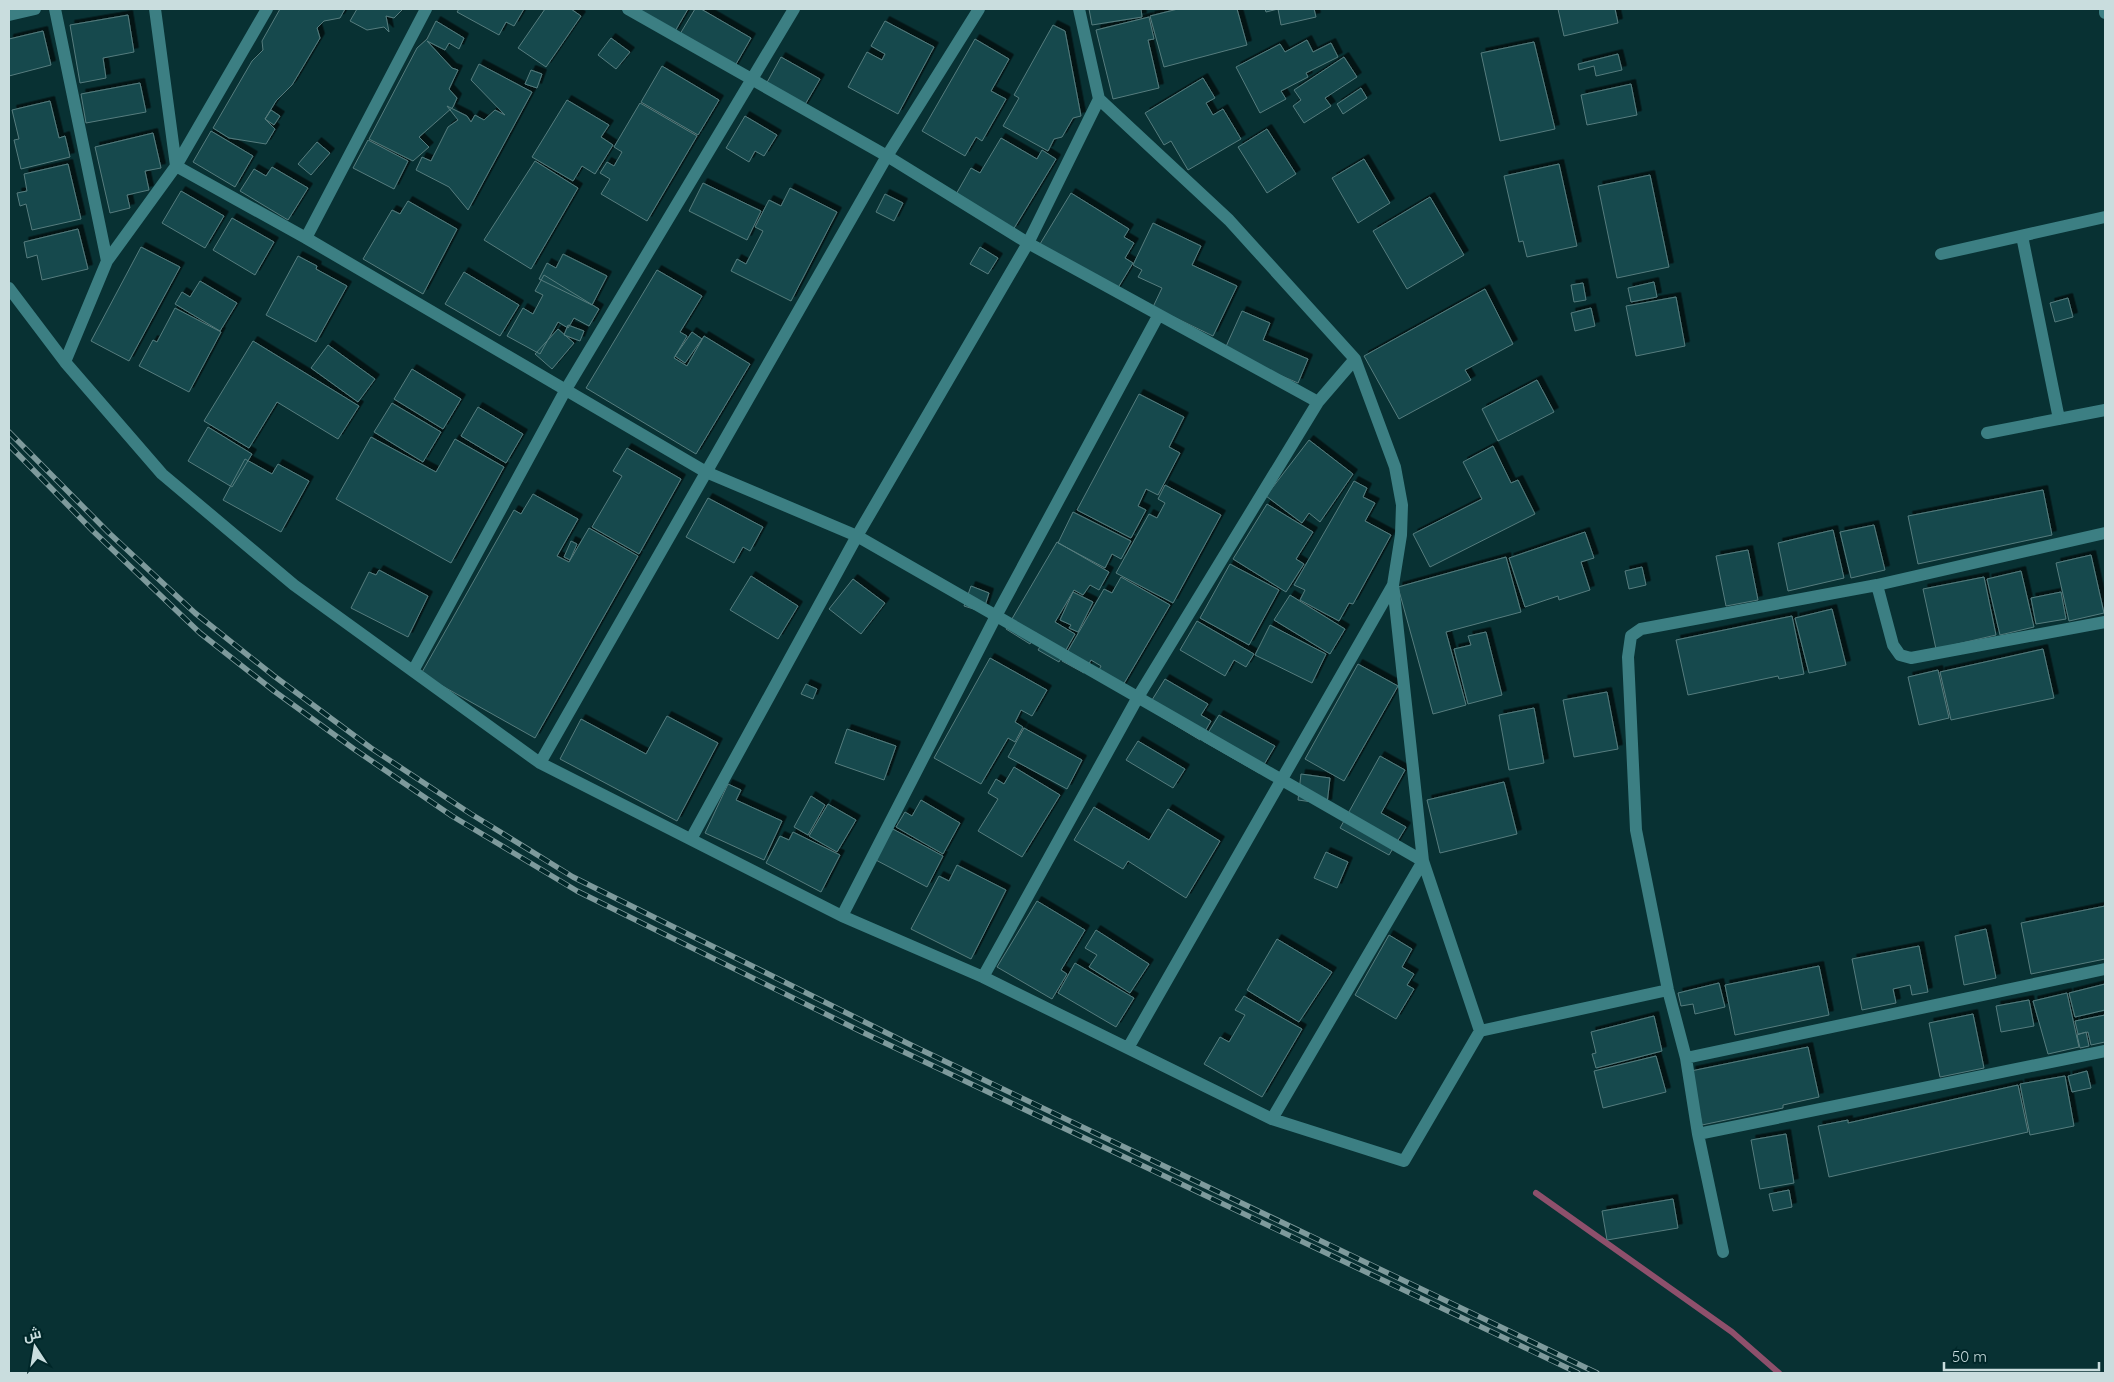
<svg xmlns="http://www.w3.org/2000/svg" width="2114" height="1382" font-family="Quicksand,Cairo,sans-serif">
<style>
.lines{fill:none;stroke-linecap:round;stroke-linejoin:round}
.stream{stroke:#8e506c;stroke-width:6}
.building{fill:#154a4d;stroke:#567c7e;filter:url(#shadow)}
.minor{stroke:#3c7f83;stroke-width:12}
.rail-casing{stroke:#7e9a9c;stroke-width:5.5}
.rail{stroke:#002729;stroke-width:4;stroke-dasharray:11;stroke-linecap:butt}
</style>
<defs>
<filter id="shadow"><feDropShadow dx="4.5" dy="-4.5" stdDeviation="0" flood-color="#0009"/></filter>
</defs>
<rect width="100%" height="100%" fill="#083133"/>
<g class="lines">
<path class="stream" d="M 1536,1193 L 1732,1332 L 1779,1373"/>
</g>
<path class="building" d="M 280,9 L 345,9 L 340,18 L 324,21 L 317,28 L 320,38 L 292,85 L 276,101 L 265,119 L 275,129 L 266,144 L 229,138 L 213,128 L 252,61 L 263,50 L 262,41 Z
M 357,9 L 403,9 L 394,18 L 386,16 L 389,32 L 384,27 L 367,30 L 350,21 Z
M 459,9 L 524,9 L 514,26 L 506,22 L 499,35 L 457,12 Z
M 545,9 L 571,9 L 581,16 L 546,67 L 518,48 Z
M 633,9 L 688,9 L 674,33 Z
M 695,9 L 701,9 L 751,38 L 732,71 L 677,39 Z
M 1089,9 L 1141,9 L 1142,17 L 1092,25 Z
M 1178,9 L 1237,9 L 1247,45 L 1164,67 L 1150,16 Z
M 1265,9 L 1314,9 L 1316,17 L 1281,25 L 1278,9 L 1266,12 Z
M 1558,9 L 1615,9 L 1618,23 L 1564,36 Z
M 128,15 L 134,52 L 103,58 L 106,78 L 80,83 L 70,25 Z
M 1149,17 L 1154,39 L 1148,40 L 1159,88 L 1113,99 L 1096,30 Z
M 436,21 L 464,38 L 459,49 L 449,43 L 445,50 L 427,41 L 452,68 L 458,70 L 449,89 L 457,98 L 453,107 L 419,137 L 429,147 L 413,161 L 369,139 L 417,48 L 427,39 Z
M 885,21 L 934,47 L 898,114 L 848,87 L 867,52 L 882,60 L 885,54 L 871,46 Z
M 1053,25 L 1065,31 L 1081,116 L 1073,118 L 1062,137 L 1054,139 L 1048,151 L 1003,126 L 1019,98 L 1014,95 Z
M 43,31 L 51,65 L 9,76 L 9,39 Z
M 611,38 L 630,52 L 616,69 L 598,55 Z
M 975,39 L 1009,59 L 991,91 L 1006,99 L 982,141 L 976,137 L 965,156 L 922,131 Z
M 1307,40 L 1313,52 L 1331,43 L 1338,57 L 1306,73 L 1308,77 L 1281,91 L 1286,99 L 1260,113 L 1236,67 L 1280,44 L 1285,52 Z
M 1534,42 L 1555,129 L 1500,141 L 1481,53 Z
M 1618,54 L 1622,70 L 1596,76 L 1594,66 L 1579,70 L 1578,64 Z
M 781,57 L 820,79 L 803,108 L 765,86 Z
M 1344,57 L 1357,77 L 1325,98 L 1331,106 L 1304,123 L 1293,106 L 1301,100 L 1294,90 Z
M 479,64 L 532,92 L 468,210 L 449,187 L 416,170 L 422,157 L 431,161 L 448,127 L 458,120 L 447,106 L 467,116 L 471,122 L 475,115 L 484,120 L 495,110 L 505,115 L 471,80 Z
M 662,66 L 719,100 L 698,135 L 641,102 Z
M 531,70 L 542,74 L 537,88 L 525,84 Z
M 1203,78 L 1215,98 L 1206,103 L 1213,115 L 1223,109 L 1241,139 L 1188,170 L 1171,141 L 1164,145 L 1145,113 Z
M 140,83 L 146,112 L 86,123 L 81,94 Z
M 1631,84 L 1637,115 L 1587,125 L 1581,95 Z
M 1361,88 L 1367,98 L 1343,114 L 1337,104 Z
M 567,100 L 609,125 L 601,137 L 613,145 L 595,174 L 582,166 L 573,181 L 532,157 Z
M 50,101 L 59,138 L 65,136 L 70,157 L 21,169 L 14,140 L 19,139 L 12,110 Z
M 640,103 L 697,136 L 647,221 L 601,194 L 610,179 L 600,173 L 607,162 L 614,166 L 622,152 L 614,147 Z
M 271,110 L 280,116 L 274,125 L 265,119 Z
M 745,116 L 777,135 L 764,156 L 755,151 L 749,162 L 726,148 Z
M 1267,129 L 1296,174 L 1267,193 L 1238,147 Z
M 211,131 L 253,156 L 235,187 L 193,162 Z
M 153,133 L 161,168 L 145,171 L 149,190 L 127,195 L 130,208 L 110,213 L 95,147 Z
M 1001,138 L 1037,159 L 1042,150 L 1056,159 L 1013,230 L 955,196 L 971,168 L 980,173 Z
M 368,140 L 408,161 L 394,189 L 353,168 Z
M 317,142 L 330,153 L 311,175 L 298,164 Z
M 1364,159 L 1390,203 L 1358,223 L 1332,178 Z
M 535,161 L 578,188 L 531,269 L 484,240 Z
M 68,164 L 81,219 L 32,230 L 26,204 L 20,206 L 17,193 L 27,191 L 24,174 Z
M 1559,164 L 1577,246 L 1527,257 L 1523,241 L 1519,242 L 1504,176 Z
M 272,167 L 308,188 L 288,220 L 240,191 L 254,169 L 266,176 Z
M 1650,175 L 1669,267 L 1617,278 L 1598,186 Z
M 703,183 L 761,211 L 747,240 L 689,211 Z
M 790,188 L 837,212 L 791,301 L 731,271 L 737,259 L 746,264 L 763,231 L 755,227 L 769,200 L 781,206 Z
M 181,191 L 224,216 L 205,248 L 162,223 Z
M 1071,193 L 1129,229 L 1124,237 L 1134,243 L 1125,258 L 1133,263 L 1116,291 L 1040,244 Z
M 885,194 L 903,203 L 894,221 L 876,212 Z
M 1430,197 L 1464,255 L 1407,289 L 1373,231 Z
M 408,201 L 457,229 L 423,294 L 363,259 L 392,210 L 400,214 Z
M 232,218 L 274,242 L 255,275 L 213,250 Z
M 1153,223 L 1201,246 L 1192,265 L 1237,286 L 1213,336 L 1153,307 L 1162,288 L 1138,277 L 1142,270 L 1133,265 Z
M 78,229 L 88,269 L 42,280 L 37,255 L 27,258 L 24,242 Z
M 141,247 L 180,267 L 129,361 L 91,341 Z
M 980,247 L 998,258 L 988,274 L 970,264 Z
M 563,254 L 607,276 L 592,305 L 539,279 L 547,263 L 556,268 Z
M 298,256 L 317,266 L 316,269 L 347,286 L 316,342 L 266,315 Z
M 657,270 L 702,296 L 680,332 L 687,336 L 674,358 L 687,366 L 704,336 L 750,364 L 696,454 L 586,388 Z
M 464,272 L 519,305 L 500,336 L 445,304 Z
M 544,275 L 599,309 L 589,326 L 574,318 L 568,328 L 558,322 L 540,354 L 507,336 L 523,308 L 533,314 L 543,295 L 535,291 Z
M 200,281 L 237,303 L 220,331 L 175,304 L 182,292 L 190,297 Z
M 1654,282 L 1657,297 L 1631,302 L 1628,288 Z
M 1583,283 L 1586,300 L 1574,302 L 1571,285 Z
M 1485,289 L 1513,344 L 1465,370 L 1471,380 L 1399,419 L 1364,356 Z
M 1676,297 L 1685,346 L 1636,356 L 1626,306 Z
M 2068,298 L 2073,317 L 2055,322 L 2050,303 Z
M 175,308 L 221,332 L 189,392 L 139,366 L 153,340 L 157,342 Z
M 1591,308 L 1595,326 L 1575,331 L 1571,313 Z
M 1242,311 L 1270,323 L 1263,340 L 1308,359 L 1298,383 L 1224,351 Z
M 568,325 L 584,331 L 580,341 L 564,335 Z
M 558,329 L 574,343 L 552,369 L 535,354 Z
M 692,332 L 702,339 L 685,363 L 675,356 Z
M 253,341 L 359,406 L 338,439 L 277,402 L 249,448 L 204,421 Z
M 328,345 L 375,379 L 358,402 L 311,368 Z
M 412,369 L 461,399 L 443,429 L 394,399 Z
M 1537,380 L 1554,412 L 1498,441 L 1482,409 Z
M 1139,394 L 1184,417 L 1169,447 L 1180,453 L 1158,495 L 1146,489 L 1138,506 L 1146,510 L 1131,538 L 1077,510 Z
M 392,403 L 441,432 L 423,462 L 374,432 Z
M 478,407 L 523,434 L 506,463 L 461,436 Z
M 208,427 L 252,454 L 232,487 L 188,461 Z
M 371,437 L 436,472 L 455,439 L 504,467 L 451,563 L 336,499 Z
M 1309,440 L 1353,474 L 1320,522 L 1309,513 L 1302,523 L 1266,496 Z
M 1493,446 L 1511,483 L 1518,480 L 1535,514 L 1430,567 L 1413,534 L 1482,499 L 1463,462 Z
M 627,448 L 681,479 L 639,554 L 592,527 L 622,476 L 613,471 Z
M 245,459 L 272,474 L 278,464 L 309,481 L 281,532 L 223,500 Z
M 1354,481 L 1367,488 L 1363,497 L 1375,503 L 1365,521 L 1391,535 L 1353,604 L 1349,603 L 1339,621 L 1300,600 L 1305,590 L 1294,585 Z
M 1165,485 L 1221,515 L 1173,603 L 1116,573 L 1149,514 L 1157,518 L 1165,503 L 1158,499 Z
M 2043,490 L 2052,535 L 1918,564 L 1908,516 Z
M 533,494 L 578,519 L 557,556 L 569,562 L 589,528 L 638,556 L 535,738 L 421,674 L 514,510 L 521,514 Z
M 708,498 L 763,527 L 750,551 L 743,547 L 734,563 L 686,537 Z
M 1267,504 L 1313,532 L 1296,559 L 1304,564 L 1286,592 L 1233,559 Z
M 1073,512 L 1131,541 L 1121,559 L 1112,554 L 1105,568 L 1058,543 Z
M 1874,525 L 1885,570 L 1851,578 L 1840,532 Z
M 1833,530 L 1844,578 L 1788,591 L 1778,543 Z
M 1585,532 L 1594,558 L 1581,562 L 1590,590 L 1559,600 L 1558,596 L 1525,607 L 1509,558 Z
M 571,541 L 577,544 L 570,560 L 564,557 Z
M 1057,542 L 1109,572 L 1099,590 L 1090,585 L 1083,595 L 1074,590 L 1055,622 L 1075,634 L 1059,662 L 1038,650 L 1045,639 L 1036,633 L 1030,644 L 1006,629 Z
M 1748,550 L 1758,600 L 1726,606 L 1716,556 Z
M 2091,555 L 2104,613 L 2069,621 L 2056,563 Z
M 1506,557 L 1521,612 L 1446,632 L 1466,705 L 1433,714 L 1398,587 Z
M 1230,564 L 1279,590 L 1249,645 L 1200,618 Z
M 1642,567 L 1646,585 L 1629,589 L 1625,571 Z
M 379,570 L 428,596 L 408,637 L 351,608 L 369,572 L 376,575 Z
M 2021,571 L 2034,627 L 2000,635 L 1987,579 Z
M 751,576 L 798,606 L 778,639 L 730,610 Z
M 1121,577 L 1170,605 L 1119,692 L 1095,678 L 1101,666 L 1091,660 L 1084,673 L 1062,661 L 1104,589 L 1112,593 Z
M 1984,577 L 1996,635 L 1936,649 L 1923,589 Z
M 853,579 L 885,603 L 861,634 L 829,609 Z
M 971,586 L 989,593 L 983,612 L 964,606 Z
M 1073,592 L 1093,602 L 1078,632 L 1069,628 L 1071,625 L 1060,620 Z
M 2061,592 L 2066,619 L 2036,624 L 2031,598 Z
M 1290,595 L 1345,629 L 1330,654 L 1274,620 Z
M 1832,609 L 1846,665 L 1809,673 L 1795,618 Z
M 1792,616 L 1804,674 L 1779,679 L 1778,676 L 1688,695 L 1676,640 Z
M 1197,621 L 1254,654 L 1246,667 L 1234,660 L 1225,676 L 1180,650 Z
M 1270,625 L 1326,654 L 1312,683 L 1255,655 Z
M 1486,632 L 1502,695 L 1468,704 L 1454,649 L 1471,645 L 1468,636 Z
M 2043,649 L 2054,698 L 1951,720 L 1940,672 Z
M 990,658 L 1047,690 L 1032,716 L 1021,710 L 1015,722 L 1023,727 L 1015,742 L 1008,738 L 981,784 L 934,758 Z
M 1358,664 L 1398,686 L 1344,781 L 1305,759 Z
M 1938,670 L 1949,718 L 1919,725 L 1908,677 Z
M 1165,679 L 1208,704 L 1201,715 L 1211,721 L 1200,740 L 1147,708 Z
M 806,684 L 817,689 L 813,699 L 801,694 Z
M 1607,692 L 1618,749 L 1574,757 L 1563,700 Z
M 1534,708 L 1544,763 L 1509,770 L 1499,715 Z
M 1219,715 L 1275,746 L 1259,773 L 1203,741 Z
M 667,716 L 718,743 L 677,821 L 560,759 L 581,719 L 646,754 Z
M 1024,728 L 1082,760 L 1067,789 L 1008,757 Z
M 847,729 L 896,746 L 884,780 L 835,763 Z
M 1138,741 L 1185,769 L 1173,788 L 1126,760 Z
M 1380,756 L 1405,770 L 1381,813 L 1406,827 L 1389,855 L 1340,828 Z
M 1014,767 L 1060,795 L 1022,857 L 978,831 L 998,799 L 988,793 L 996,779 L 1004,784 Z
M 1301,774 L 1330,778 L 1327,804 L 1298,800 Z
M 1504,782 L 1517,834 L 1440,853 L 1427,800 Z
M 728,784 L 741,790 L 736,800 L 782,821 L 764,860 L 705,833 Z
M 811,796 L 825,805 L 808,835 L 794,827 Z
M 921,800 L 960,823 L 943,854 L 896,827 L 905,812 L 912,816 Z
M 828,804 L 856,820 L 837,852 L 809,836 Z
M 1094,807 L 1149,840 L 1168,809 L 1220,841 L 1186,898 L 1128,861 L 1123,869 L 1074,840 Z
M 891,828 L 943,856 L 927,887 L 874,859 Z
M 793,832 L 840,855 L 821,892 L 766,863 L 780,836 L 789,840 Z
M 1326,852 L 1348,862 L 1337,888 L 1314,878 Z
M 957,865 L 1006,890 L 971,959 L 911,929 L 939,876 L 949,881 Z
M 1037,901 L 1085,930 L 1061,970 L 1067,974 L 1052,999 L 997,967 Z
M 2105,906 L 2105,959 L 2031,974 L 2021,923 Z
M 1986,929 L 1996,978 L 1964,985 L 1955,936 Z
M 1096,930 L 1149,964 L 1130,993 L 1089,967 L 1097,955 L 1085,948 Z
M 1389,935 L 1412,949 L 1402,967 L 1414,974 L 1407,985 L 1414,989 L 1396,1019 L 1355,995 Z
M 1277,939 L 1332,972 L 1299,1022 L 1247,990 Z
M 1919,946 L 1928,992 L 1912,995 L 1910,985 L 1893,989 L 1896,1003 L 1862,1010 L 1852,959 Z
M 1075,963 L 1134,998 L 1116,1027 L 1058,993 Z
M 1819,966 L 1829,1015 L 1735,1035 L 1725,985 Z
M 1719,983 L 1725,1007 L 1695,1014 L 1693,1004 L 1681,1006 L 1678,993 Z
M 2105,984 L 2105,1010 L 2075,1017 L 2069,993 Z
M 2067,993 L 2079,1047 L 2048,1054 L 2033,1001 Z
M 1244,996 L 1302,1029 L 1262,1097 L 1204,1064 L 1220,1037 L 1229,1042 L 1245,1015 L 1235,1010 Z
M 2029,1000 L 2034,1026 L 2001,1032 L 1996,1006 Z
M 1973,1014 L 1984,1068 L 1940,1077 L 1929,1023 Z
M 2105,1015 L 2105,1042 L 2091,1045 L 2088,1032 L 2078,1034 L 2075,1021 Z
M 1654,1016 L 1662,1051 L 1596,1068 L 1592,1054 L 1596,1053 L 1591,1032 Z
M 2086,1032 L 2089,1046 L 2080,1048 L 2077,1035 Z
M 1808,1047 L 1819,1097 L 1783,1105 L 1783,1108 L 1702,1125 L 1691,1071 Z
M 1656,1056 L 1666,1092 L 1603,1108 L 1594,1071 Z
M 2087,1071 L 2091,1088 L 2072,1092 L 2068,1076 Z
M 2065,1076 L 2074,1126 L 2030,1135 L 2020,1084 Z
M 2018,1085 L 2028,1132 L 1829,1177 L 1818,1126 L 1848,1120 L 1848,1123 Z
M 1786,1134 L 1794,1183 L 1760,1189 L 1751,1140 Z
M 1789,1190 L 1792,1207 L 1773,1211 L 1769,1194 Z
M 1673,1199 L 1678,1228 L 1607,1240 L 1602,1211 Z"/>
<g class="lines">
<path class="minor" d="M 55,9 L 107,261
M 155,9 L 176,166 L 306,238 L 706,472 L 857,536 L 1423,861 L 1272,1119
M 628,9 L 887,156 L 1028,243 L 1318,402
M 2105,9 L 2105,13
M 9,15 L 35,9
M 2022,236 L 2059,419
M 306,238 L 426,9
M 1941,254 L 2105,217
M 9,288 L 65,362 L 162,474 L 294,585 L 540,763 L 842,916 L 983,977 L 1272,1119 L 1404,1161 L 1480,1031 L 1423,861 L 1393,585 L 1401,535 L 1402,505 L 1395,467 L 1355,359 L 1229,220 L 1099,99 L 1079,9
M 65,362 L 107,261 L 176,166 L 267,9
M 1987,433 L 2105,410
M 1877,585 L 1893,645 L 1900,655 L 1911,658 L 2105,622
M 413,671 L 565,391 L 794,9
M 540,763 L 887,156 L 979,9
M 691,839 L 857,536 L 1028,243 L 1099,99
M 842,916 L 996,616 L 1158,316
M 983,977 L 1138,697 L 1318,402 L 1355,359
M 1480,1031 L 1668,990
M 1128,1048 L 1393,585
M 1686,1058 L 2105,969
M 1698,1134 L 2105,1051
M 1723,1252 L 1698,1134 L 1686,1058 L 1668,990 L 1636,830 L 1628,657 L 1631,636 L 1641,629 L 1877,585 L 2105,533"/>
<g class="rail-casing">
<path id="rail" d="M 9,432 L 109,533 L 195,613 L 274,676 L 371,748 L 471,814 L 573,877 L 913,1046 L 1597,1373
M 9,445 L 93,531 L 200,633 L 274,691 L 354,749 L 452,816 L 577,891 L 862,1032 L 1578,1373"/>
</g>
<use href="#rail" class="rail"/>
</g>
<rect width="2114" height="1382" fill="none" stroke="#c9ddde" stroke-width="20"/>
<g transform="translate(35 1347) rotate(348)" stroke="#002729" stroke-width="4" paint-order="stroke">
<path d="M0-4L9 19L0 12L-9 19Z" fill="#c9ddde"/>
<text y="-8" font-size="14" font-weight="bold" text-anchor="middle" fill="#c9ddde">ش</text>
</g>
<path d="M1944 1362v8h155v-8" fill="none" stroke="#c9ddde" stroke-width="2.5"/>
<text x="1952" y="1362" font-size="15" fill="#c9ddde" stroke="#002729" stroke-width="4" paint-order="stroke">50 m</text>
</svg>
